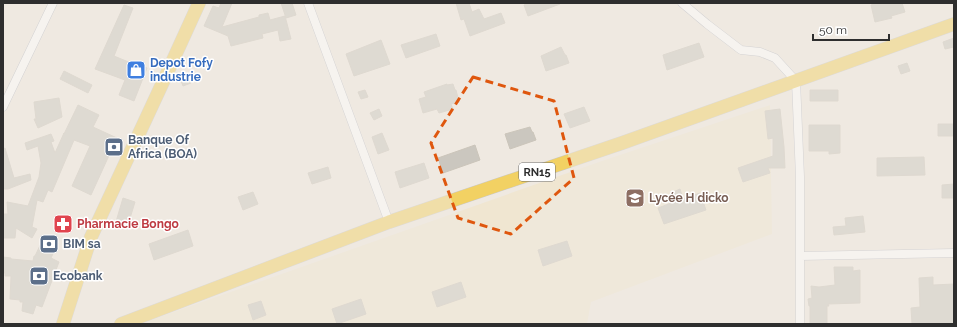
<svg xmlns="http://www.w3.org/2000/svg" width="957" height="327" font-family="Raleway,sans-serif">
<style>
.education{fill:#f0e6d1}
.building{fill:#cbc7bf;stroke:#cbc5ba}
.lines{fill:none;stroke-linecap:round;stroke-linejoin:round}
.minor-casing{stroke:#b4b7c1;stroke-width:9}
.primary-casing{stroke:#c9c9c9;stroke-width:14}
.minor{stroke:#fff;stroke-width:8}
.primary{stroke:#f2d163;stroke-width:13}
.marked{fill:none;stroke:#df570e;stroke-width:3;stroke-dasharray:8 5;stroke-linejoin:round}
.labels{text-anchor:middle;dominant-baseline:central;stroke-width:3;stroke-linejoin:round;paint-order:stroke}
.shield{fill:#fff;stroke:#6d6d6d;stroke-width:1}
.shield-label{font-size:11px;font-weight:bold;fill:#2e2e2e}
.shop-label{font-size:12px;font-weight:bold;fill:#366cbe;stroke:#fff;text-anchor:start}
.service-label{font-size:12px;font-weight:bold;fill:#4e5e75;stroke:#fff;text-anchor:start}
.education-label{font-size:12px;font-weight:bold;fill:#785e54;stroke:#fff;text-anchor:start}
.health-label{font-size:12px;font-weight:bold;fill:#be3a42;stroke:#fff;text-anchor:start}
</style>
<rect width="100%" height="100%" fill="#efe9e1"/>
<path class="education" d="M 770,105 L 772,234 L 591,302 L 587,324 L 140,324 L 599,162 Z"/>
<path class="building" d="M 221,3 L 232,3 L 222,27 L 259,17 L 259,15 L 268,13 L 270,20 L 285,16 L 291,39 L 280,41 L 278,30 L 262,34 L 263,38 L 231,46 L 228,36 L 204,26 L 213,6 L 219,8 Z
M 281,3 L 292,3 L 296,15 L 286,18 Z
M 456,3 L 469,3 L 472,12 L 479,9 L 484,19 L 501,13 L 505,23 L 470,36 L 464,19 L 461,20 Z
M 528,3 L 560,3 L 560,4 L 528,16 L 524,5 Z
M 876,3 L 902,3 L 905,12 L 891,16 L 892,18 L 875,22 L 871,5 Z
M 124,5 L 133,8 L 114,56 L 131,63 L 132,62 L 147,68 L 134,101 L 119,95 L 125,80 L 95,69 Z
M 436,34 L 440,46 L 406,58 L 401,45 Z
M 954,38 L 954,47 L 945,49 L 943,42 Z
M 381,40 L 390,64 L 354,76 L 346,54 Z
M 699,43 L 704,57 L 667,70 L 663,55 Z
M 561,47 L 565,55 L 566,55 L 569,63 L 546,71 L 541,56 Z
M 907,63 L 910,71 L 901,74 L 898,66 Z
M 64,71 L 92,85 L 88,93 L 60,79 Z
M 187,75 L 191,83 L 183,86 L 180,78 Z
M 447,84 L 447,85 L 453,84 L 455,90 L 456,90 L 459,102 L 451,104 L 453,109 L 439,113 L 437,109 L 423,113 L 419,99 L 426,97 L 424,92 Z
M 365,90 L 368,97 L 361,99 L 358,92 Z
M 810,90 L 838,90 L 838,101 L 810,101 Z
M 59,98 L 62,117 L 38,128 L 34,119 L 36,119 L 34,102 Z
M 78,105 L 99,115 L 93,127 L 117,138 L 91,195 L 72,186 L 90,146 L 74,140 L 52,192 L 48,190 L 43,202 L 37,200 L 32,227 L 37,229 L 32,238 L 16,228 L 15,238 L 3,238 L 3,214 L 8,214 L 7,202 L 28,206 L 39,177 L 41,163 L 38,146 L 27,150 L 25,143 L 51,134 L 54,141 L 51,142 L 55,153 L 64,133 L 64,134 Z
M 584,107 L 590,121 L 570,128 L 564,114 Z
M 379,109 L 382,116 L 374,120 L 370,113 Z
M 780,109 L 784,147 L 785,168 L 768,168 L 770,173 L 743,182 L 738,168 L 773,156 L 773,138 L 768,139 L 765,111 Z
M 938,124 L 954,124 L 954,136 L 938,136 Z
M 809,125 L 840,125 L 840,153 L 829,154 L 829,151 L 809,151 Z
M 530,127 L 532,132 L 533,132 L 536,140 L 510,149 L 505,134 Z
M 382,133 L 389,150 L 378,154 L 372,137 Z
M 475,145 L 480,160 L 443,173 L 438,158 Z
M 5,148 L 14,178 L 30,174 L 31,180 L 8,189 L 3,189 L 3,149 Z
M 924,157 L 925,175 L 877,176 L 877,158 Z
M 424,163 L 429,178 L 400,188 L 395,172 Z
M 328,167 L 331,178 L 312,184 L 308,173 Z
M 954,184 L 954,198 L 942,198 L 942,185 Z
M 680,189 L 683,199 L 700,193 L 706,210 L 664,224 L 658,208 L 674,202 L 671,193 Z
M 253,192 L 258,204 L 243,210 L 238,197 Z
M 123,198 L 135,202 L 127,228 L 115,225 Z
M 863,216 L 865,232 L 834,235 L 833,227 L 846,226 L 845,218 Z
M 188,230 L 193,246 L 154,260 L 149,244 Z
M 44,237 L 58,243 L 51,258 L 59,262 L 42,307 L 36,305 L 33,314 L 22,311 L 23,302 L 20,302 L 20,300 L 10,299 L 11,276 L 5,276 L 5,273 L 3,273 L 3,257 L 11,258 L 11,259 L 33,261 L 34,256 L 35,256 Z
M 567,241 L 572,256 L 543,266 L 538,250 Z
M 834,267 L 853,267 L 853,271 L 860,270 L 860,303 L 828,304 L 829,306 L 827,306 L 827,324 L 810,324 L 810,306 L 809,306 L 808,299 L 812,298 L 811,286 L 819,287 L 835,285 Z
M 933,277 L 933,285 L 954,284 L 954,324 L 940,324 L 940,323 L 912,324 L 911,308 L 920,307 L 919,278 Z
M 461,282 L 466,297 L 437,307 L 432,292 Z
M 361,299 L 366,314 L 337,324 L 332,309 Z
M 261,301 L 266,315 L 253,320 L 248,305 Z"/>
<g class="lines">
<g class="minor-casing">
<path id="minor" d="M 308,3 L 389,222
M 682,3 L 707,24 L 741,50 L 760,52 L 775,58 L 796,81 L 800,177 L 800,324
M 3,107 L 53,3
M 800,256 L 954,253"/>
</g>
<g class="primary-casing">
<path id="primary" d="M 63,324 L 91,237 L 163,82 L 199,3
M 121,324 L 389,222 L 622,143 L 954,24"/>
</g>
<use href="#minor" class="minor"/>
<use href="#primary" class="primary"/>
</g>
<path d="M0 0H957V327H0ZM 473,77 L 554,101 L 574,178 L 511,234 L 458,218 L 431,143 Z" fill="#efe9e1" fill-opacity=".55" fill-rule="evenodd"/>
<path class="marked" d="M 473,77 L 554,101 L 574,178 L 511,234 L 458,218 L 431,143 Z"/>
<defs>
<g id="shop-square" transform="scale(1)"><rect x="-9" y="-9" width="18" height="18" rx="4" fill="#3f7fe0" stroke="#fff"/><path d="M-5-2.5h2.3a2.7 3.5 0 0 1 5.4 0H5L5.5 6h-11ZM-1.5-2.5h3a1.5 2.3 0 0 0-3 0Z" fill="#fff"/></g>
<g id="bank-square" transform="scale(1)"><rect x="-9" y="-9" width="18" height="18" rx="4" fill="#5c6f8a" stroke="#fff"/><path d="M-6-4H6V4H-6ZM0-2.3a2.3 2.3 0 1 0 0 4.6a2.3 2.3 0 1 0 0-4.6Z" fill="#fff"/></g>
<g id="school-square" transform="scale(1)"><rect x="-9" y="-9" width="18" height="18" rx="4" fill="#8d6e63" stroke="#fff"/><path d="M0-5L7-2L0 1L-7-2ZM-4 1L0 2.5L4 1V4Q0 6-4 4Z" fill="#fff"/></g>
<g id="pharmacy-square" transform="scale(1)"><rect x="-9" y="-9" width="18" height="18" rx="4" fill="#e0444e" stroke="#fff"/><path d="M-2-6h4v4h4v4h-4v4h-4v-4h-4v-4h4Z" fill="#fff"/></g>
</defs>
<g fill-rule="evenodd">
<use href="#shop-square" x="136" y="70"/>
<use href="#bank-square" x="114" y="147"/>
<use href="#school-square" x="635" y="198"/>
<use href="#pharmacy-square" x="63" y="224"/>
<use href="#bank-square" x="49" y="244"/>
<use href="#bank-square" x="39" y="276"/>
</g>
<g class="labels">
<rect class="shield" x="519" y="163" width="36" height="18" rx="3"/>
<g class="shield-label">
<text x="537" y="172">RN15</text>
</g>
<g class="shop-label">
<text x="150" y="63">Depot Fofy<tspan x="150" dy="14">industrie</tspan></text>
</g>
<g class="service-label">
<text x="128" y="140">Banque Of<tspan x="128" dy="14">Africa (BOA)</tspan></text>
<text x="63" y="244">BIM sa</text>
<text x="53" y="276">Ecobank</text>
</g>
<g class="education-label">
<text x="649" y="198">Lycée H dicko</text>
</g>
<g class="health-label">
<text x="77" y="224">Pharmacie Bongo</text>
</g>
</g>
<rect width="957" height="327" fill="none" stroke="#2e2e2e" stroke-width="8"/>
<path d="M813 34v6h76v-6" fill="none" stroke="#2e2e2e" stroke-width="2"/>
<text x="819" y="34" font-size="12" fill="#2e2e2e" stroke="#ffffff" stroke-width="3" paint-order="stroke">50 m</text>
</svg>
